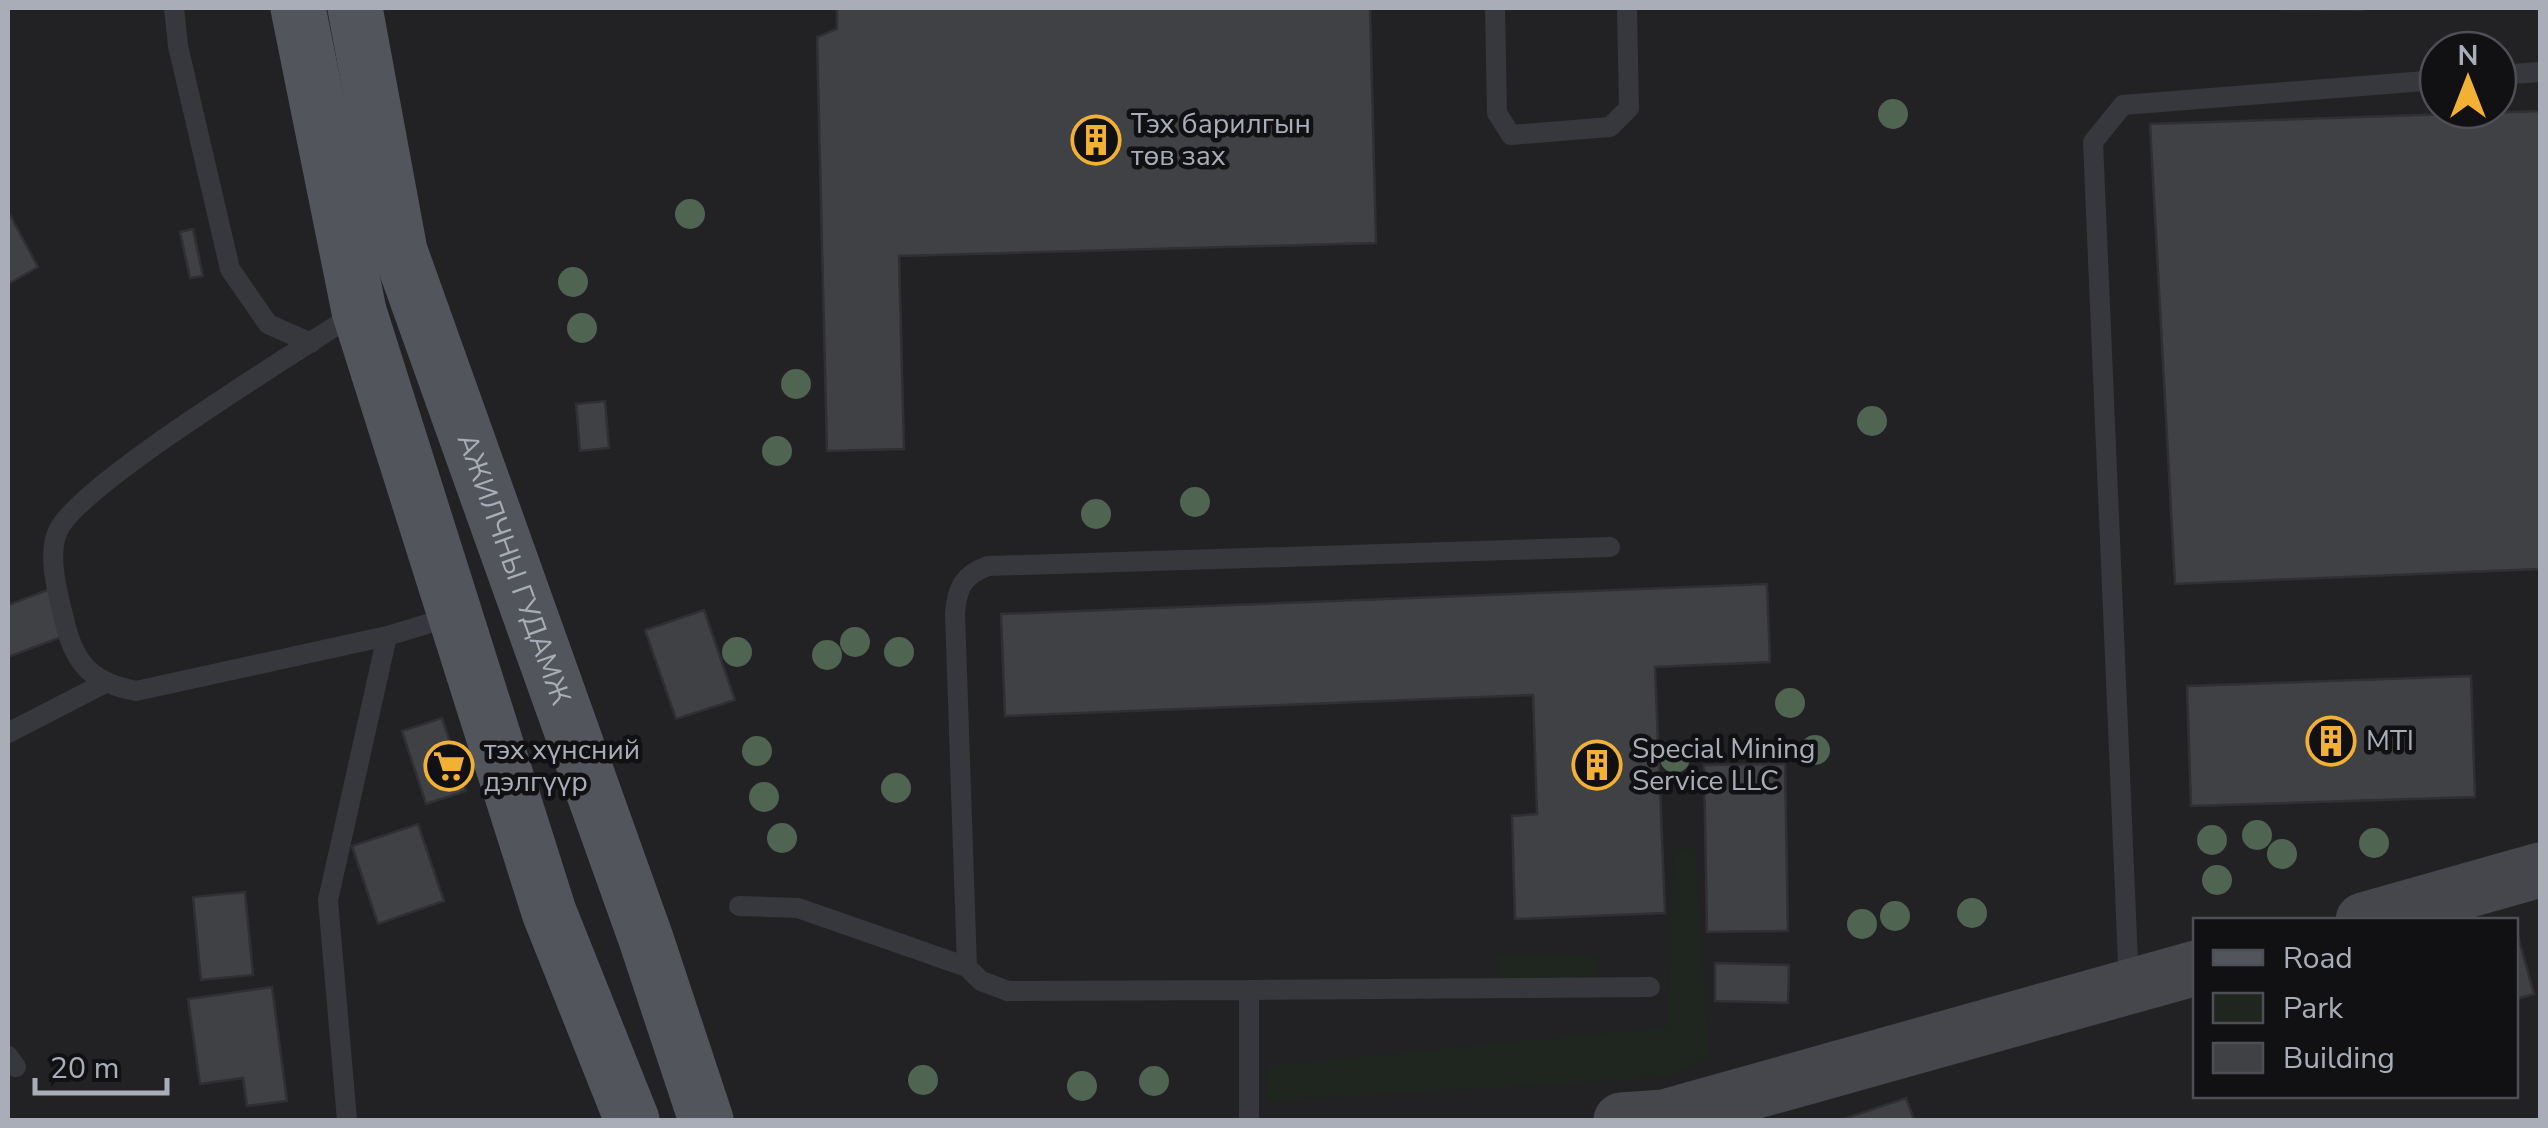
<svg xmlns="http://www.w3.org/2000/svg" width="2548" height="1128" font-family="'Nunito Sans',sans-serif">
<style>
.built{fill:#222225;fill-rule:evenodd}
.green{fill:#1e261f}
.building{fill:#404145;stroke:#303034;stroke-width:2.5}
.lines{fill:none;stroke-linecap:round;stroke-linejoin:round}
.lane{stroke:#37383d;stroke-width:20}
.secondary{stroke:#45474d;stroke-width:55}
.primary{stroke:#53555c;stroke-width:55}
.tree{fill:#506452}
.labels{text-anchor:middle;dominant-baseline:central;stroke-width:9;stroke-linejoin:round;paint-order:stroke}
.poi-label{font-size:28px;fill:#a8adb8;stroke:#111113;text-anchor:start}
.street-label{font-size:28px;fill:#a8adb8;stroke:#111113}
</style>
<rect width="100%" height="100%" fill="#161618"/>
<path class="built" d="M 8,8 L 2540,8 L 2540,1120 L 8,1120 ZM 2438,50 L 2498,50 L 2498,110 L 2438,110 ZM 2196,920 L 2516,920 L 2516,1096 L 2196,1096 Z"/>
<path class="green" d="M 1695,848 L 1709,1059 L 1664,1078 L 1268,1101 L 1266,1066 L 1668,1027 L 1674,850 Z
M 1597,954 L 1597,984 L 1498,986 L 1498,955 Z"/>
<path class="building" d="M 837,8 L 1370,8 L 1376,243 L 899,256 L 904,449 L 827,451 L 817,37 L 837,29 Z
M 2199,8 L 2363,8 L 2363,10 Z
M 2540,111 L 2540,569 L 2175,584 L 2150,124 Z
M 8,211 L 38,267 L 8,284 Z
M 193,229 L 203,276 L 190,278 L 180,232 Z
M 605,401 L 609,448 L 580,451 L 576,404 Z
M 1767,584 L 1770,662 L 1655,667 L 1665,913 L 1515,919 L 1512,816 L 1537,814 L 1533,695 L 1005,716 L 1001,614 Z
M 50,589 L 67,635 L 8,657 L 8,605 Z
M 704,610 L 735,700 L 676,719 L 645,630 Z
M 2471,676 L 2475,797 L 2191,806 L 2187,686 Z
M 442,718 L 466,791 L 426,804 L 402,731 Z
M 1785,764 L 1788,931 L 1707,932 L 1704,765 Z
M 418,824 L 444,901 L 378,924 L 352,846 Z
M 245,892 L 253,975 L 201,980 L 193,897 Z
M 2516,929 L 2534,994 L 2516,999 Z
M 1715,963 L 1789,965 L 1788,1003 L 1715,1001 Z
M 272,987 L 287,1101 L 247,1106 L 243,1078 L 200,1084 L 188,999 Z
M 1906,1098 L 1914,1120 L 1841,1120 Z"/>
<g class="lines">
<path class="lane" d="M 174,8 L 178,46 L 230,269 L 268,324 L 311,343
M 1495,8 L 1497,113 L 1511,135 L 1610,127 L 1629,108 L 1627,8
M 2498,75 L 2540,72
M 357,312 C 304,348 73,487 57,533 C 47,560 59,597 65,623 C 75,666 94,683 136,691 L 387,636 L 454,616
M 8,733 L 103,684
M 739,906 L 798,908 L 967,967
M 2129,985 L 2093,142 L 2123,105 L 2438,80
M 1249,990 L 1650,987
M 8,1056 L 16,1067
M 347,1120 L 328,900 L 387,636
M 1249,1120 L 1249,990 L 1008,991 L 981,981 L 967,967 L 955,613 C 957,588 963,575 988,566 L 1610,547"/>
<path class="secondary" d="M 2363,920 L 2540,870
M 1621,1120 L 1664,1117 L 2196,968"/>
<g class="primary">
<path d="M 298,8 L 359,311 L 549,912 L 632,1120"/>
<path id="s1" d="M 355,8 L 400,251 L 646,939 L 706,1120"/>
</g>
</g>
<g class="tree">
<circle cx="1893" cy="114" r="15"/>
<circle cx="690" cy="214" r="15"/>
<circle cx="573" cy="282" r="15"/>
<circle cx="582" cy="328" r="15"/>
<circle cx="796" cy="384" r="15"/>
<circle cx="1872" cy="421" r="15"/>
<circle cx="777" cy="451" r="15"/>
<circle cx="1195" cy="502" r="15"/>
<circle cx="1096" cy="514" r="15"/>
<circle cx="855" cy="642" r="15"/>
<circle cx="737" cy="652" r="15"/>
<circle cx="899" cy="652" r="15"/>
<circle cx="827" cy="655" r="15"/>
<circle cx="1790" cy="703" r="15"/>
<circle cx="1815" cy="750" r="15"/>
<circle cx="757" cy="751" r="15"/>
<circle cx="1675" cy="758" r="15"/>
<circle cx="896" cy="788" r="15"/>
<circle cx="764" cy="797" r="15"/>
<circle cx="2257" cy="835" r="15"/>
<circle cx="782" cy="838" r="15"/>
<circle cx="2212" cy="840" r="15"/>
<circle cx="2374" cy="843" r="15"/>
<circle cx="2282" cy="854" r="15"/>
<circle cx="2217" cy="880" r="15"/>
<circle cx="1972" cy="913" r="15"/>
<circle cx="1895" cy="916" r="15"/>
<circle cx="1862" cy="924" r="15"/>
<circle cx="923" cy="1080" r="15"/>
<circle cx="1154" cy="1081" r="15"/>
<circle cx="1082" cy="1086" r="15"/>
</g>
<defs>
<g id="building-ring" transform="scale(2.5)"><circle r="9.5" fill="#111113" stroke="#f2b134" stroke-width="1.5"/><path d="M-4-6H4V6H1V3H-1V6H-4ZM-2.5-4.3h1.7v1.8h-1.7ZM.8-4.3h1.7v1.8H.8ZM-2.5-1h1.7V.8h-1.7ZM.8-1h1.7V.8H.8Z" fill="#f2b134"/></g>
<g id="supermarket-ring" transform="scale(2.5)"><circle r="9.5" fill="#111113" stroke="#f2b134" stroke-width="1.5"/><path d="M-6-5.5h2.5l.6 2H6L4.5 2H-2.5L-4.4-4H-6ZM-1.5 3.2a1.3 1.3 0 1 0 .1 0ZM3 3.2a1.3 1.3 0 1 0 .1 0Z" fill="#f2b134"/></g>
</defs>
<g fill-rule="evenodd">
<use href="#building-ring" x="1096" y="140"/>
<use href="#building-ring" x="2331" y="741"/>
<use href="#building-ring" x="1597" y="765"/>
<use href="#supermarket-ring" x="449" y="766"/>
</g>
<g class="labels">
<g class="poi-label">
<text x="1131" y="124">Тэх барилгын<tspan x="1131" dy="32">төв зах</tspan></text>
<text x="2366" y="741">MTI</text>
<text x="1632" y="749">Special Mining<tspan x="1632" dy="32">Service LLC</tspan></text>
<text x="484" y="750">тэх хүнсний<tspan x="484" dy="32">дэлгүүр</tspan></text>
</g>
<g class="street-label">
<text stroke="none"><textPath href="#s1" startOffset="585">АЖИЛЧНЫ ГУДАМЖ</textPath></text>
</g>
</g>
<rect width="2548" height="1128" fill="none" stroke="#a8adb8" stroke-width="20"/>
<rect x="2193" y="918" width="325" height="180" fill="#111113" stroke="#4d4f55" stroke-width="2.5"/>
<rect x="2213" y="950" width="50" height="15" fill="#53555c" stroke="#4d4f55" stroke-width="2.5"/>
<text x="2283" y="968" font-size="30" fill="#a8adb8">Road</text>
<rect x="2213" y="993" width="50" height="30" fill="#1e261f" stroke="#4d4f55" stroke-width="2.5"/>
<text x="2283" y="1018" font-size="30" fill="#a8adb8">Park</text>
<rect x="2213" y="1043" width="50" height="30" fill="#404145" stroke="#4d4f55" stroke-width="2.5"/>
<text x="2283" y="1068" font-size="30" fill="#a8adb8">Building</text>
<g transform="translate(2468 80)"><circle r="48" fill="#111113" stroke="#4d4f55" stroke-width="2.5"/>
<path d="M0-8L18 38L0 25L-18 38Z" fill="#f2b134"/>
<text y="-15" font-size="28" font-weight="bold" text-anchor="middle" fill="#a8adb8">N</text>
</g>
<path d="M35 1078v15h132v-15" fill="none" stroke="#a8adb8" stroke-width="5"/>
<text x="50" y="1078" font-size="30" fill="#a8adb8" stroke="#111113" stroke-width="8" paint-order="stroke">20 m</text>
</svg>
